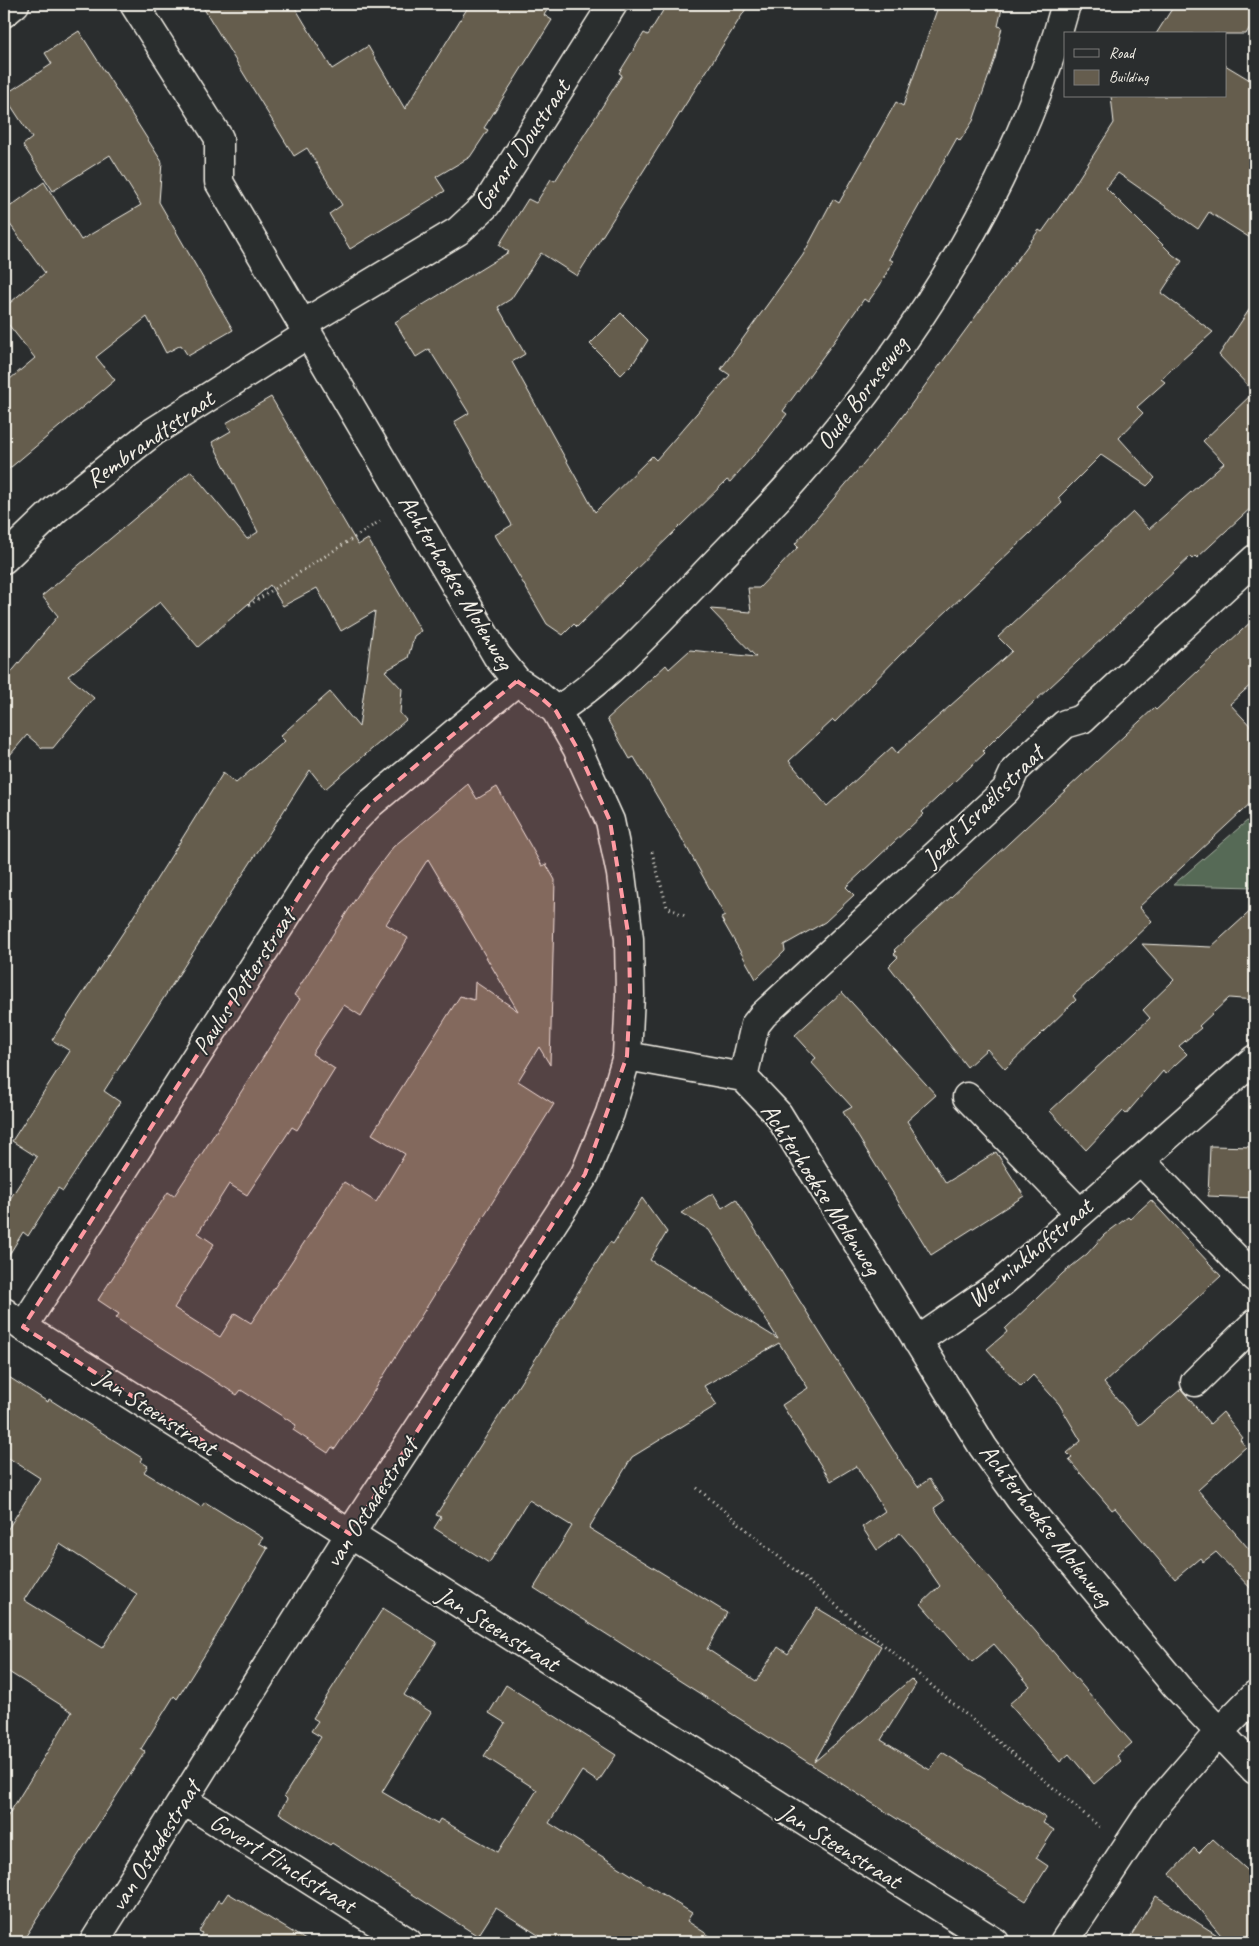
<svg xmlns="http://www.w3.org/2000/svg" width="1259" height="1946" font-family="Caveat,sans-serif">
<style>
.green{fill:#566b57;stroke:#a5aea0}
.building{fill:#655d4e;stroke:#f4f1e8;fill-rule:evenodd}
.lines{fill:none;stroke-linecap:round;stroke-linejoin:round}
.minor-casing{stroke:#f4f1e8;stroke-width:31}
.path{stroke:#f4f1e8;stroke-width:3;stroke-dasharray:1 4;stroke-linecap:butt}
.minor{stroke:#2a2d2e;stroke-width:28}
.marked{fill:#ff9aa2;fill-opacity:0.2;stroke:#ff9aa2;stroke-width:4;stroke-dasharray:10 6;stroke-linejoin:round}
.labels{text-anchor:middle;dominant-baseline:central;stroke-width:4;stroke-linejoin:round;paint-order:stroke}
.street-label{font-size:25px;fill:#f4f1e8;stroke:#2a2d2e}
</style>
<rect width="100%" height="100%" fill="#2a2d2e"/>
<filter id="ink" filterUnits="userSpaceOnUse"><feTurbulence type="fractalNoise" baseFrequency=".02" numOctaves="2"/><feDisplacementMap in="SourceGraphic" scale="10" xChannelSelector="R" yChannelSelector="G"/><feConvolveMatrix kernelMatrix="1 2 1 2 8 2 1 2 1" color-interpolation-filters="sRGB"/></filter>
<g filter="url(#ink)">
<path class="green" d="M 1255,814 L 1255,887 L 1173,885 Z"/>
<path class="building" d="M 201,4 L 293,4 L 332,69 L 368,46 L 405,109 L 470,4 L 551,4 L 544,15 L 552,20 L 484,128 L 488,130 L 470,157 L 436,177 L 445,191 L 350,249 L 329,214 L 342,205 L 307,148 L 294,156 Z
M 667,4 L 749,4 L 577,276 L 541,253 L 511,299 L 498,307 L 525,354 L 512,362 L 595,512 L 652,456 L 656,460 L 730,375 L 721,369 L 803,255 L 833,199 L 839,203 L 896,102 L 903,106 L 939,4 L 1003,4 L 998,26 L 1002,27 L 995,58 L 973,121 L 960,141 L 957,138 L 889,259 L 893,261 L 880,285 L 868,302 L 864,299 L 841,332 L 783,411 L 787,414 L 766,441 L 730,482 L 727,480 L 577,627 L 574,624 L 563,635 L 547,624 L 495,535 L 512,525 L 454,422 L 469,413 L 429,349 L 416,357 L 395,322 L 509,252 L 499,245 L 528,199 L 536,203 L 551,179 L 555,181 L 622,75 L 619,73 L 644,33 L 648,35 Z
M 1175,4 L 1255,4 L 1255,18 L 1246,34 L 1156,34 Z
M 79,31 L 162,162 L 159,202 L 233,330 L 188,356 L 181,345 L 166,353 L 147,317 L 96,357 L 115,380 L 4,473 L 4,384 L 35,358 L 4,319 L 4,308 L 45,273 L 4,216 L 4,211 L 44,182 L 81,240 L 141,205 L 110,155 L 53,191 L 23,145 L 32,138 L 4,95 L 52,64 L 45,53 Z
M 1225,65 L 1255,83 L 1255,241 L 1209,212 L 1198,229 L 1118,173 L 1106,188 L 1173,255 L 1182,261 L 1161,293 L 1213,332 L 1161,379 L 1165,382 L 1137,407 L 1143,413 L 1119,438 L 1155,478 L 1147,486 L 1101,455 L 1058,498 L 1062,503 L 900,655 L 835,722 L 833,720 L 789,761 L 827,806 L 892,747 L 897,753 L 1012,651 L 998,637 L 1133,512 L 1149,529 L 1224,463 L 1203,441 L 1254,392 L 1219,355 L 1255,301 L 1255,504 L 1197,558 L 1195,556 L 1192,559 L 1190,557 L 1007,727 L 983,751 L 985,753 L 922,812 L 924,814 L 846,887 L 854,895 L 825,922 L 784,945 L 785,951 L 756,979 L 721,918 L 725,916 L 681,837 L 634,757 L 630,759 L 607,719 L 666,665 L 669,669 L 690,650 L 756,657 L 710,609 L 751,612 L 748,588 L 759,588 L 798,547 L 795,544 L 896,425 L 1039,230 L 1042,232 L 1062,204 L 1114,123 L 1111,96 L 1225,96 Z
M 621,313 L 648,340 L 634,362 L 621,375 L 590,344 Z
M 271,397 L 358,545 L 368,539 L 421,631 L 414,636 L 408,658 L 385,671 L 402,689 L 400,713 L 406,720 L 325,789 L 310,770 L 104,1091 L 120,1102 L 63,1191 L 58,1188 L 28,1236 L 23,1232 L 4,1263 L 4,1208 L 37,1157 L 12,1141 L 70,1051 L 52,1040 L 128,925 L 223,773 L 236,783 L 285,741 L 280,736 L 330,692 L 359,727 L 375,611 L 341,631 L 317,588 L 283,606 L 270,585 L 198,647 L 160,602 L 68,676 L 94,698 L 53,748 L 42,748 L 27,735 L 4,762 L 4,681 L 58,616 L 42,596 L 191,471 L 247,539 L 258,532 L 212,442 L 231,431 L 226,423 Z
M 1255,618 L 1255,681 L 1230,704 L 1255,731 L 1255,799 L 1139,907 L 1152,921 L 1073,996 L 1076,1000 L 1005,1069 L 987,1049 L 967,1067 L 889,966 L 898,957 L 894,954 L 896,952 L 894,950 L 1154,708 L 1156,710 Z
M 468,784 L 477,799 L 497,787 L 542,866 L 546,864 L 555,880 L 550,1065 L 539,1047 L 518,1081 L 554,1104 L 374,1391 L 335,1449 L 332,1447 L 328,1453 L 293,1430 L 296,1425 L 241,1390 L 237,1395 L 147,1338 L 116,1318 L 119,1314 L 98,1300 L 168,1192 L 174,1196 L 203,1152 L 300,999 L 294,995 L 365,884 L 393,847 ZM 428,859 L 518,1011 L 475,982 L 474,1000 L 460,996 L 372,1134 L 405,1154 L 376,1202 L 344,1182 L 251,1323 L 235,1313 L 220,1337 L 174,1308 L 214,1244 L 198,1233 L 229,1184 L 247,1195 L 292,1127 L 297,1130 L 335,1069 L 312,1054 L 344,1005 L 361,1016 L 408,938 L 386,924 Z
M 1255,907 L 1255,1000 L 1229,998 L 1199,1026 L 1201,1028 L 1179,1046 L 1187,1054 L 1165,1074 L 1163,1071 L 1126,1114 L 1123,1111 L 1086,1150 L 1050,1111 L 1150,1018 L 1143,1010 L 1174,980 L 1142,944 L 1211,947 Z
M 842,992 L 936,1095 L 907,1121 L 946,1183 L 996,1152 L 1024,1196 L 931,1255 L 843,1112 L 852,1107 L 811,1062 L 816,1058 L 795,1035 Z
M 1210,1146 L 1255,1147 L 1255,1198 L 1208,1196 Z
M 713,1193 L 722,1208 L 736,1199 L 905,1469 L 918,1487 L 929,1479 L 944,1501 L 934,1508 L 954,1537 L 1132,1743 L 1117,1756 L 1121,1761 L 1094,1784 L 1069,1754 L 1060,1762 L 1009,1704 L 1030,1686 L 994,1644 L 972,1662 L 921,1604 L 940,1586 L 917,1553 L 900,1533 L 877,1550 L 862,1527 L 885,1511 L 856,1466 L 831,1481 L 789,1416 L 782,1405 L 808,1388 L 779,1343 L 704,1386 L 717,1405 L 632,1457 L 589,1528 L 727,1613 L 707,1649 L 756,1681 L 778,1647 L 788,1654 L 817,1608 L 881,1646 L 814,1762 L 911,1679 L 916,1684 L 881,1740 L 930,1770 L 942,1752 L 1046,1818 L 1043,1823 L 1054,1830 L 1036,1858 L 1048,1866 L 1026,1901 L 534,1588 L 572,1526 L 529,1500 L 489,1563 L 434,1528 L 441,1517 L 436,1515 L 610,1242 L 613,1244 L 642,1198 L 667,1232 L 650,1260 L 778,1339 L 709,1230 L 681,1213 Z
M 1151,1200 L 1221,1276 L 1104,1383 L 1139,1425 L 1181,1389 L 1210,1424 L 1223,1412 L 1243,1438 L 1240,1440 L 1246,1447 L 1198,1490 L 1255,1556 L 1255,1593 L 1216,1552 L 1203,1562 L 1200,1558 L 1175,1579 L 1115,1508 L 1112,1510 L 1069,1460 L 1072,1458 L 1067,1453 L 1081,1441 L 1059,1404 L 1033,1375 L 1021,1387 L 987,1349 L 1007,1332 L 1005,1329 L 1063,1273 L 1087,1254 L 1104,1235 L 1128,1217 L 1130,1219 Z
M 4,1374 L 48,1402 L 49,1399 L 142,1458 L 140,1461 L 148,1466 L 144,1472 L 201,1507 L 205,1502 L 263,1538 L 259,1543 L 268,1548 L 212,1643 L 177,1699 L 174,1696 L 141,1749 L 145,1752 L 22,1942 L 4,1942 L 4,1822 L 72,1712 L 4,1669 L 4,1535 L 40,1478 L 4,1455 ZM 60,1544 L 137,1594 L 102,1648 L 24,1600 Z
M 383,1608 L 437,1642 L 404,1695 L 431,1712 L 382,1792 L 437,1824 L 440,1819 L 498,1852 L 537,1790 L 484,1756 L 505,1723 L 489,1713 L 506,1685 L 616,1755 L 598,1782 L 582,1771 L 549,1823 L 692,1913 L 687,1921 L 719,1942 L 549,1942 L 496,1908 L 478,1936 L 332,1843 L 330,1845 L 279,1813 L 287,1799 L 284,1796 L 321,1737 L 311,1731 L 318,1721 L 313,1718 Z
M 1213,1839 L 1255,1877 L 1255,1942 L 1127,1942 L 1156,1896 L 1225,1940 L 1170,1874 L 1194,1848 L 1199,1853 Z
M 228,1893 L 309,1942 L 197,1942 L 202,1933 L 199,1931 L 218,1900 L 222,1902 Z"/>
<g class="lines">
<g class="minor-casing">
<path id="minor" d="M 134,4 L 219,138 L 219,182 L 497,656 L 517,681 L 538,695 L 556,711 L 577,748 L 610,821 L 621,874 L 629,939 L 630,995 L 627,1056 L 743,1077 L 778,1114 L 983,1447 L 1020,1499 L 1177,1687 L 1255,1770
M 4,13 L 15,4
M 303,324 L 458,231 L 486,205 L 613,4
M 4,559 L 56,509 L 153,432 L 308,334
M 556,711 C 608,679 657,623 700,579 C 742,535 786,492 824,445 C 932,315 1022,167 1066,4
M 743,1077 L 755,1025 L 763,1015 L 1006,790 L 1015,770 L 1065,724 L 1082,719 L 1255,559
M 967,1097 L 1079,1212
M 1141,1161 L 1255,1278
M 4,1312 L 23,1327 L 995,1942
M 23,1327 L 319,865 L 347,828 L 370,804 L 517,681
M 917,1341 L 1001,1283 L 1255,1059
M 1195,1382 L 1255,1323
M 183,1800 L 408,1942
M 94,1942 L 350,1534 L 585,1174 L 610,1113 L 627,1056
M 1064,1942 L 1150,1812 L 1219,1732 L 1255,1695"/>
</g>
<path class="path" d="M 249,605 L 380,521
M 652,852 L 667,907 L 687,917
M 697,1488 L 1101,1828"/>
<use href="#minor" class="minor"/>
</g>
</g>
<path class="marked" d="M 517,681 L 538,695 L 556,711 L 577,748 L 610,821 L 629,939 L 630,995 L 627,1056 L 585,1174 L 350,1534 L 23,1327 L 319,865 L 370,804 Z"/>
<g class="labels">
<g class="street-label">
<text transform="translate(522 145) rotate(-56)">Gerard Doustraat</text>
<text transform="translate(862 393) rotate(-53)">Oude Bornseweg</text>
<text transform="translate(150 439) rotate(-35)">Rembrandtstraat</text>
<text transform="translate(456 582) rotate(59)">Achterhoekse Molenweg</text>
<text transform="translate(983 806) rotate(-45)">Jozef Israëlsstraat</text>
<text transform="translate(244 982) rotate(-57)">Paulus Potterstraat</text>
<text transform="translate(821 1189) rotate(57)">Achterhoekse Molenweg</text>
<text transform="translate(1030 1253) rotate(-40)">Werninkhofstraat</text>
<text transform="translate(156 1412) rotate(33)">Jan Steenstraat</text>
<text transform="translate(371 1503) rotate(-57)">van Ostadestraat</text>
<text transform="translate(1046 1525) rotate(52)">Achterhoekse Molenweg</text>
<text transform="translate(498 1629) rotate(32)">Jan Steenstraat</text>
<text transform="translate(155 1846) rotate(-58)">van Ostadestraat</text>
<text transform="translate(840 1846) rotate(32)">Jan Steenstraat</text>
<text transform="translate(283 1863) rotate(32)">Govert Flinckstraat</text>
</g>
</g>
<rect width="1259" height="1946" fill="none" stroke="#2a2d2e" stroke-width="20"/>
<rect x="10" y="10" width="1239" height="1926" fill="none" stroke="#f4f1e8" stroke-width="2" filter="url(#ink)"/>
<rect x="1064" y="32" width="162" height="65" fill="#2a2d2e" stroke="#7b7b78"/>
<rect x="1074" y="49" width="25" height="8" fill="#2a2d2e" stroke="#7b7b78"/>
<text x="1109" y="58" font-size="15" fill="#f4f1e8">Road</text>
<rect x="1074" y="70" width="25" height="15" fill="#655d4e" stroke="#7b7b78"/>
<text x="1109" y="82" font-size="15" fill="#f4f1e8">Building</text>
</svg>
